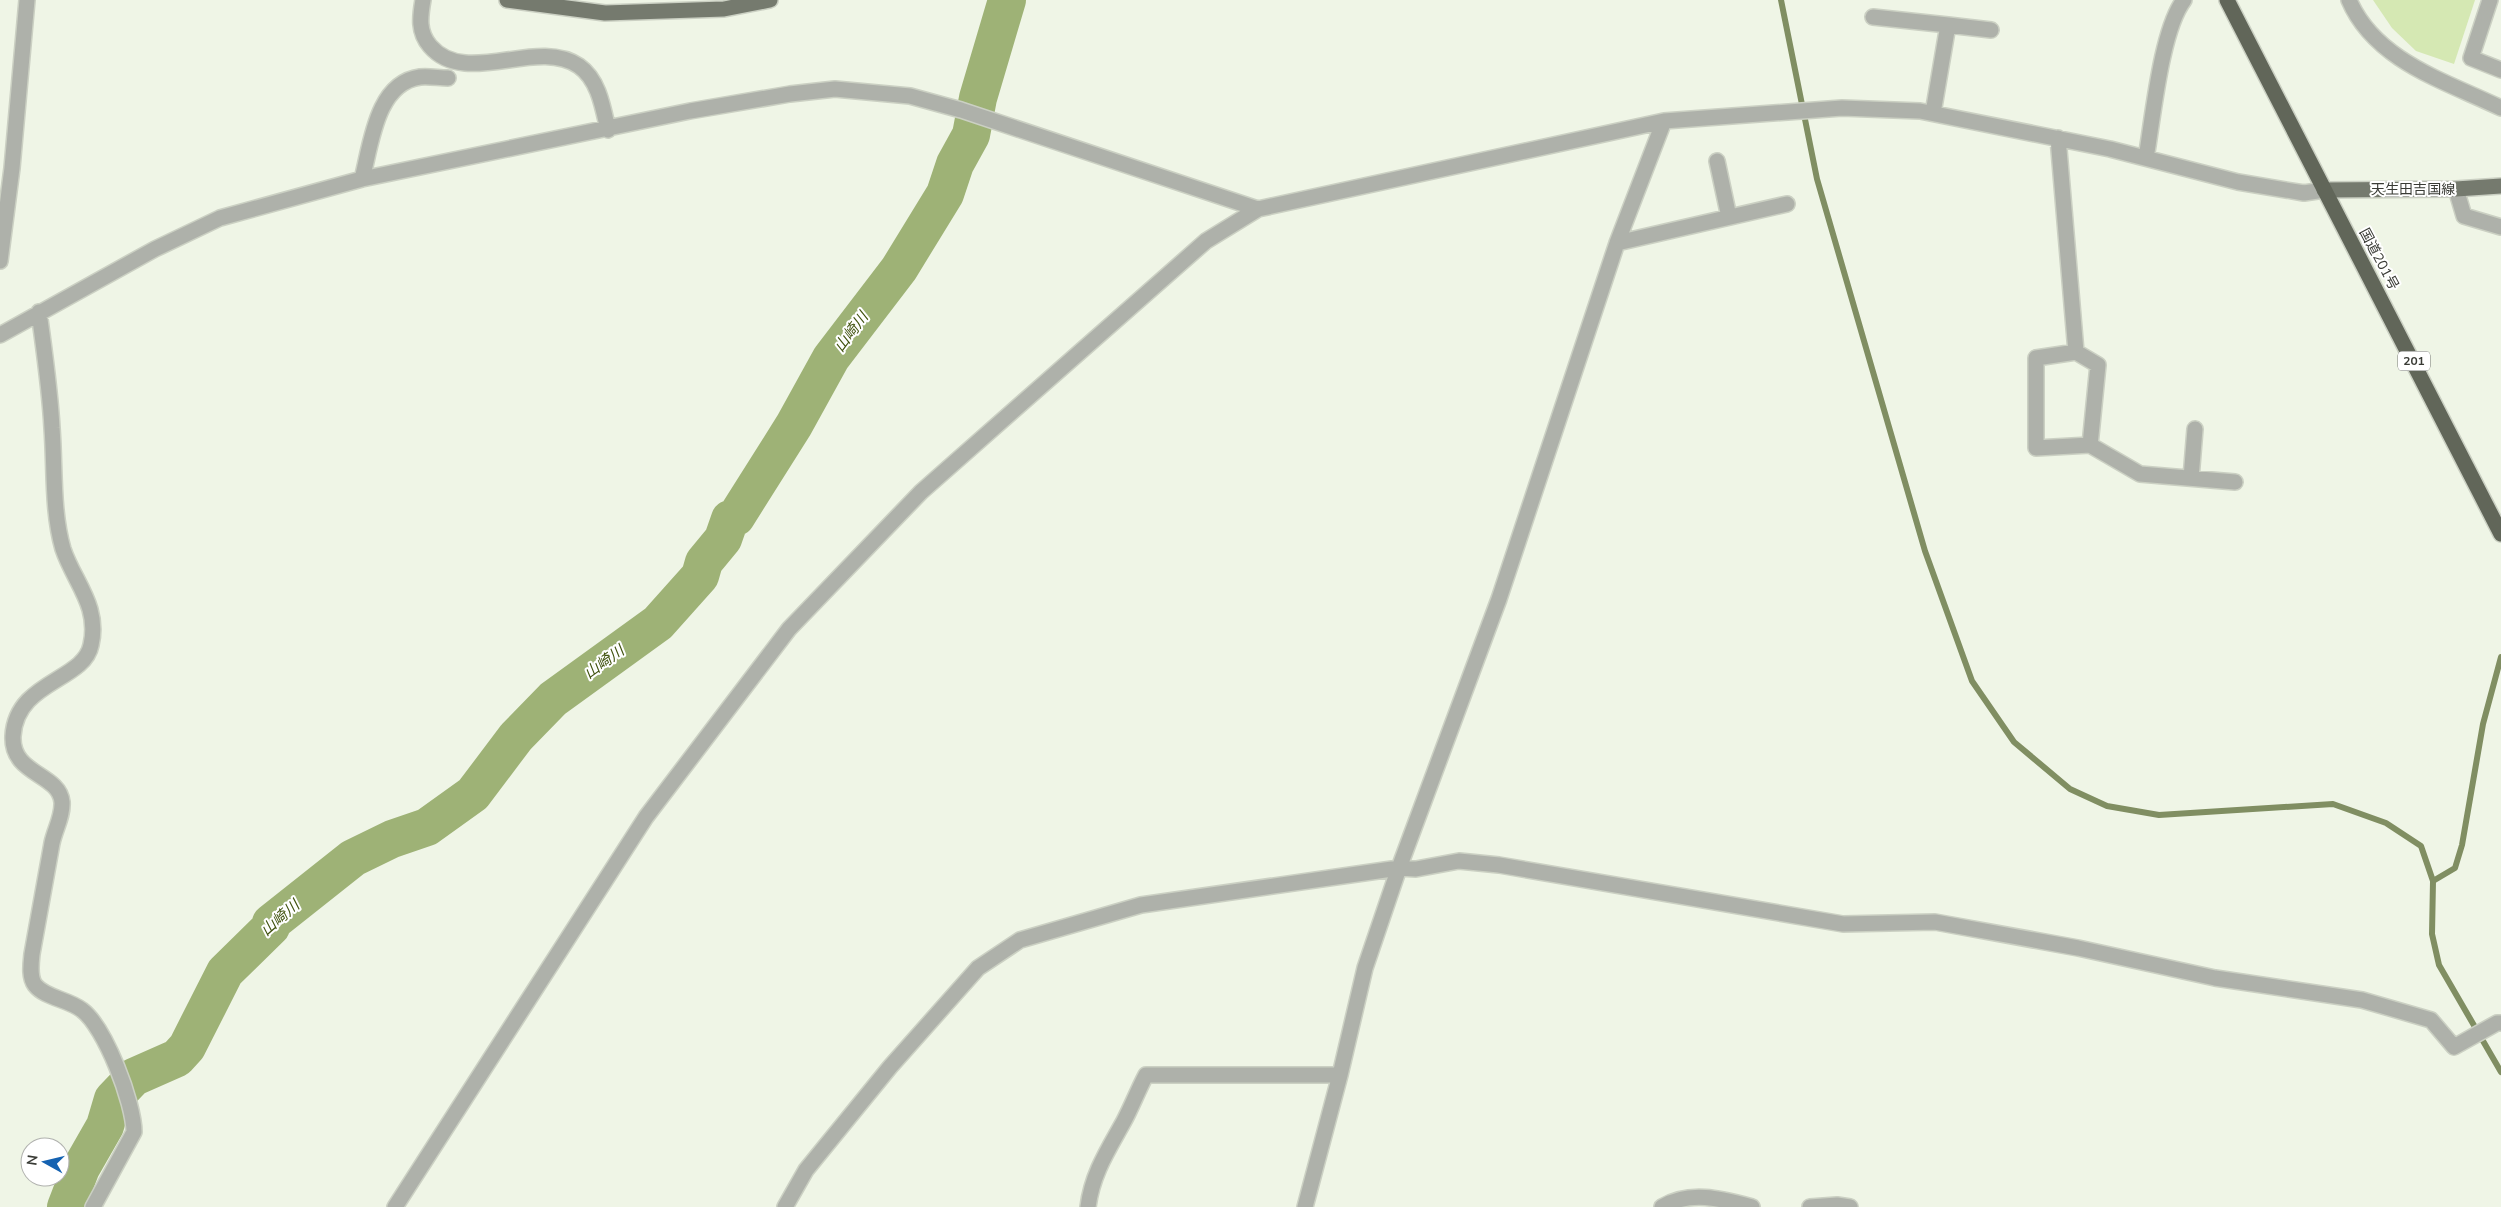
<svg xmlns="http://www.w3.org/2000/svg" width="2501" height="1207" font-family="'Nunito Sans','Noto Sans JP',sans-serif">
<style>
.green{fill:#d5e8b3}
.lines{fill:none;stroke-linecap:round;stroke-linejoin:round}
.stream{stroke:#808e62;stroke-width:6}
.river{stroke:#9eb276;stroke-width:38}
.minor-casing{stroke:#cbd0c3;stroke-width:18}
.major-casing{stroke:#cbd0c3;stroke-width:18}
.highway-casing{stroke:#cbd0c3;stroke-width:18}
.minor{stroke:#aeb1aa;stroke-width:15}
.major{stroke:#757a6e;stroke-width:15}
.highway{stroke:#616659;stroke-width:15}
.labels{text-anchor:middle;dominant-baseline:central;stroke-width:4;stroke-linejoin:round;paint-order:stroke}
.shield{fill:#fff;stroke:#747672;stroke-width:1}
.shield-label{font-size:12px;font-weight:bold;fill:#393b35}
.street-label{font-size:14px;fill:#393b35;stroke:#fff}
.water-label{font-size:15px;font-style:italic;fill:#40520e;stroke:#fff}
</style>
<rect width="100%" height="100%" fill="#eff5e6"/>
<path class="green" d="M 2373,0 L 2475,0 L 2454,64 L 2416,51 L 2392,28 Z"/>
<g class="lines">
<path class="stream" d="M 1781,0 L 1817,179 L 1925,551 L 1972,681 L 2014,742 L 2070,789 L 2107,806 L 2159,815 L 2333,804 L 2386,823 L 2421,846 L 2433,881 L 2432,934 L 2439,965 L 2501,1072
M 2433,881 L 2455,868 L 2462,845 L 2483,724 L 2501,657"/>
<path class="river" d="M 66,1207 L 81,1168 L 105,1126 L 113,1099 L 134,1077 L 177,1058 L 187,1047 L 225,972 L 271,927 L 271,923 L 353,858 L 392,839 L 427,827 L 473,794 L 516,737 L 553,699 L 658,623 L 700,576 L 704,562 L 723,539 L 730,519 L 736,517 L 794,425 L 831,358 L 899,269 L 945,194 L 955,164 L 971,135 L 978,98 L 1007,0"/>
<g class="minor-casing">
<path id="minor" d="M 423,0 C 420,17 418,32 430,46 C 466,88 536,37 579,66 C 599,80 603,108 608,130
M 2349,0 C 2375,61 2445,81 2501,108
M 2490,0 L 2471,58 L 2501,70
M 1873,17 L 1948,25 L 1933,113
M 1948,25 L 1991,30
M 2058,138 L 2076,352 L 2036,358 L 2036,448 L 2090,445 L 2098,365 L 2076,352
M 2146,158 C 2153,118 2161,30 2184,0
M 1717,161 L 1729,217
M 362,179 C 371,145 376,83 420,77 C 429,76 439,78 448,78
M 2456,189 L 2464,216 L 2501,227
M 1617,243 L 1787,204
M 0,261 L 12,168 L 27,0
M 39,312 C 44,350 50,389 52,428 C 55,468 52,511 63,549 C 74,582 100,606 91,645 C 84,681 16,681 13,736 C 11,775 59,773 62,802 C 63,816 55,829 52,843 C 45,880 39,917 32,954 C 31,964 29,977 35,985 C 45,998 68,999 82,1010 C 105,1027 134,1103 134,1132 L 93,1207
M 0,335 L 155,249 L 220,218 L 362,179 L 690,111 L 790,94 L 835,89 L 910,96 L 961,110 L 1258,209
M 2090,445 L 2140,474 L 2235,482
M 2191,478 L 2195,429
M 395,1207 L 646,817 L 789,629 L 921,492 L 1206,241 L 1258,209 L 1664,121 L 1842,108 L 1920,111 L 2110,149 L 2238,182 L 2304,193 L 2324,190
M 785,1207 L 806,1170 L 890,1067 L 978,968 L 1020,940 L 1141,905 L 1399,868 L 1416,869 L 1459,861 L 1499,865 L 1843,924 L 1935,922 L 2078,948 L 2215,978 L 2362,1000 L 2431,1020 L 2454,1047 L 2497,1023 L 2501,1023
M 1088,1207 C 1092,1174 1108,1150 1124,1121 C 1132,1106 1138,1090 1146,1075 L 1340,1075
M 1305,1207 L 1340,1075 L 1365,968 L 1399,868 L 1499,599 L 1617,243 L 1664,121
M 1662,1207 C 1690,1190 1722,1199 1752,1207
M 1810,1207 L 1837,1205 L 1850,1207"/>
</g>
<g class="major-casing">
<path id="major" d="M 507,0 L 605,13 L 724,9 L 770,0
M 2324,190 L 2456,189 L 2501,186"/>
</g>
<g class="highway-casing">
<path id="highway" d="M 2227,0 L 2501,534"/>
</g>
<use href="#minor" class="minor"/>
<use href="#major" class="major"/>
<use href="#highway" class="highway"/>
</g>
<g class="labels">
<rect class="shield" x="2398" y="351.5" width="32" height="19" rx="4"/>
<g class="shield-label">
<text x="2414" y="361">201</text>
</g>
<g class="street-label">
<text x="2413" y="189">天生田吉国線</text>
<text transform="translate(2379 259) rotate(62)">国道201号</text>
</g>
<g class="water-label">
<text transform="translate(851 332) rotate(-53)">山崎川</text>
<text transform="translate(604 662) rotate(-36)">山崎川</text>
<text transform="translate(280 918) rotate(-41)">山崎川</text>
</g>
</g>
<g transform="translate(45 1162) rotate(278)"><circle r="24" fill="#ffffff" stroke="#b0b1ae"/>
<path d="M0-4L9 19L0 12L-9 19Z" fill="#1562b1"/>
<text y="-8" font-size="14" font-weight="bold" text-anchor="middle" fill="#393b35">N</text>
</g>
</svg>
